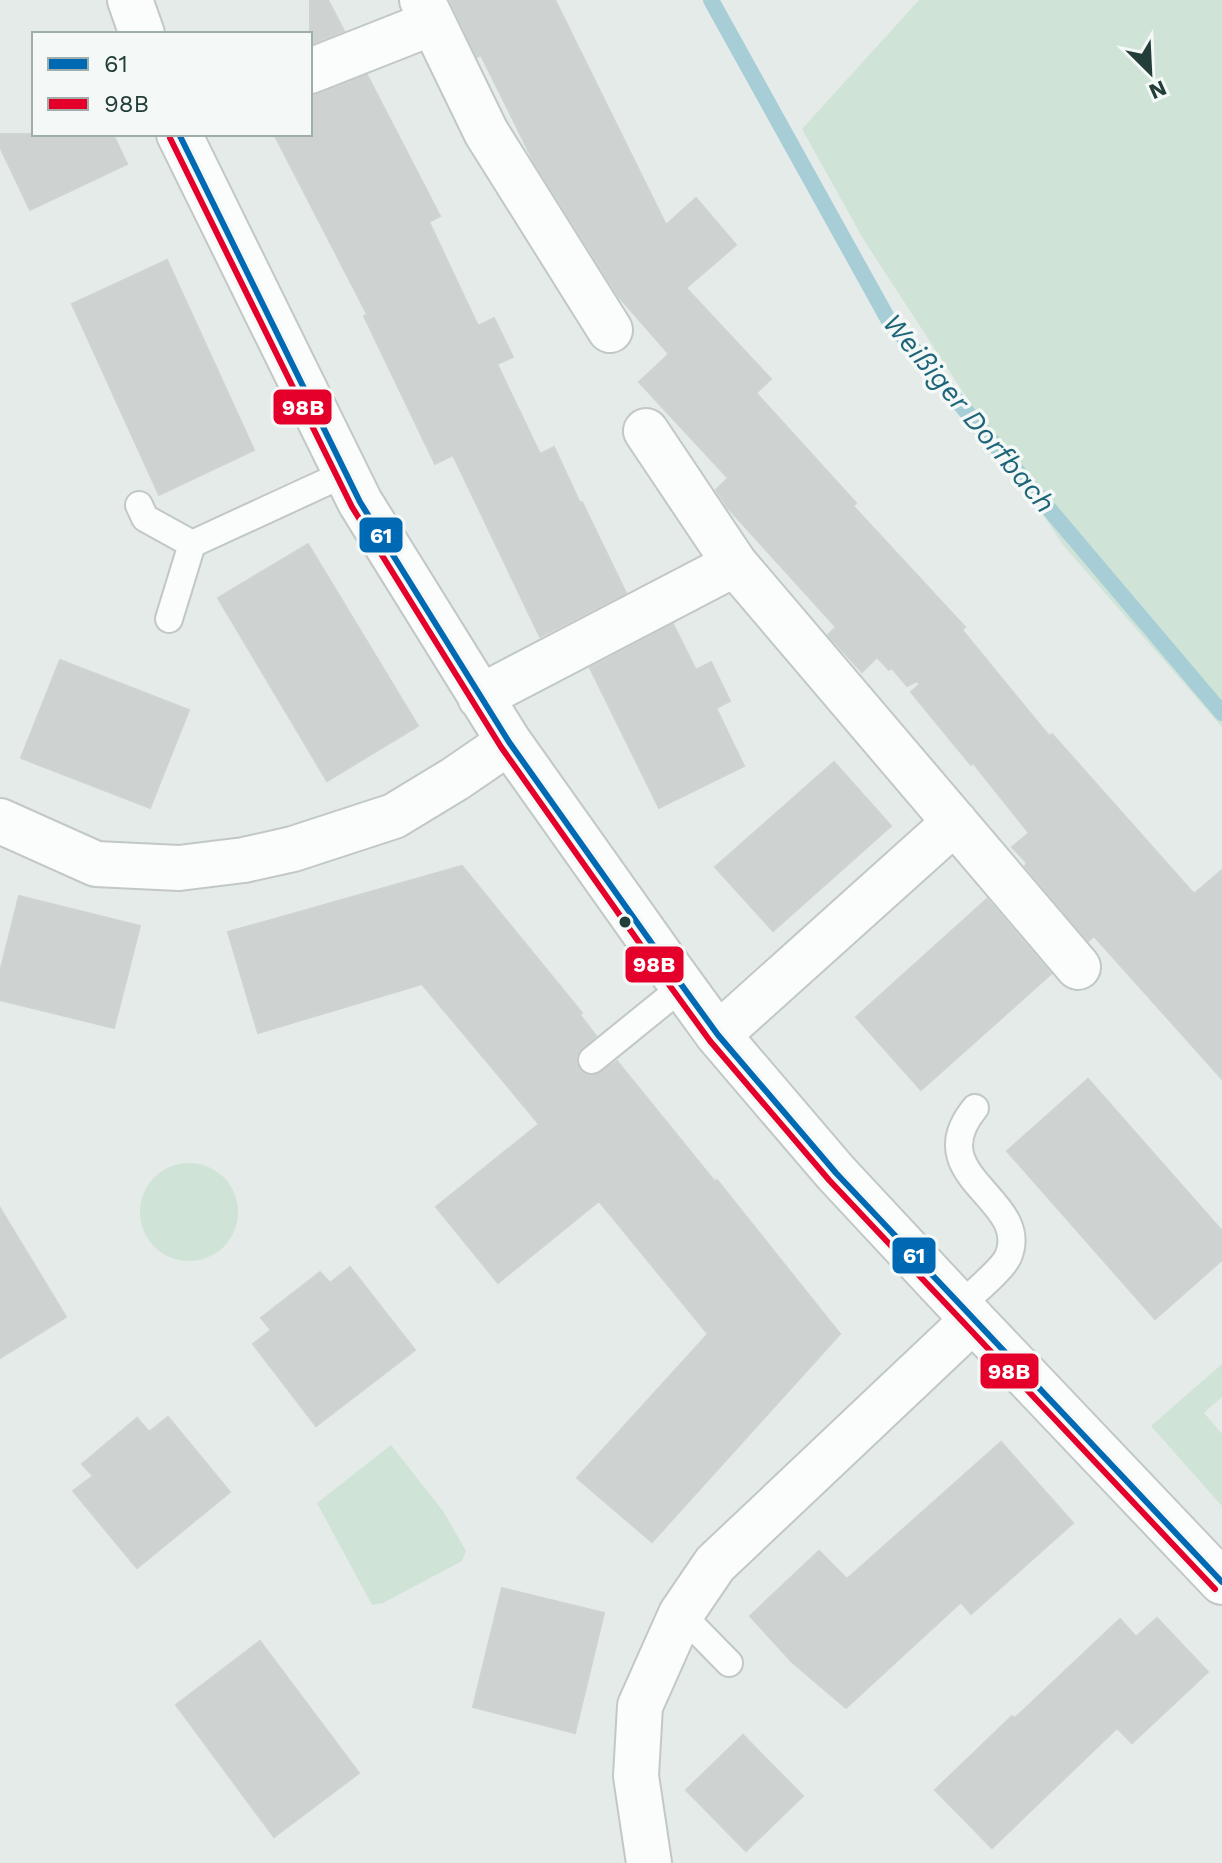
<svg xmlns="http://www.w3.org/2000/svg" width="1222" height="1863" font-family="'Work Sans',sans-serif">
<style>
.green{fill:#cfe3d6}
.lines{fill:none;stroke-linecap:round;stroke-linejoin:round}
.stream{stroke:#a7ced7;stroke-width:16}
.building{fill:#ced3d1;stroke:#ced4d1;stroke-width:2}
.service-casing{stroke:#c2c8c5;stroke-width:30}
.minor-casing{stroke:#c2c8c5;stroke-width:48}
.service{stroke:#fbfcfc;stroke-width:26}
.minor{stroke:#fbfcfc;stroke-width:44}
.bus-1-casing{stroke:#f4f9f7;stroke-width:12}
.bus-2-casing{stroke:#f4f9f7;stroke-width:12}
.bus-1{stroke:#0069b4;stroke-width:6}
.bus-2{stroke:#e4002b;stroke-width:6}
.bus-dot{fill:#233e38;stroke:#f4f9f7;stroke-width:3}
.labels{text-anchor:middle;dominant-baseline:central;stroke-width:7;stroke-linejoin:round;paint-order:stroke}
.water-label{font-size:28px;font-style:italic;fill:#1e6579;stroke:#f4f9f7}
.line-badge{stroke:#f4f9f7;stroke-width:3}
.badge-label{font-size:22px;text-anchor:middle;font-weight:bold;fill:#fff}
</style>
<rect width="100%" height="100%" fill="#e5ebe8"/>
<path class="green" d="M 919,0 L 1222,0 L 1222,727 L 1063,545 L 865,242 L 802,129 Z
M140 1212a49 49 0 1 1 98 0a49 49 0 1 1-98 0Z
M 1222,1364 L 1222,1397 L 1204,1413 L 1222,1434 L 1222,1506 L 1151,1426 Z
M 391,1445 L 443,1511 L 466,1551 L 462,1561 L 383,1603 L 372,1605 L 317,1503 Z"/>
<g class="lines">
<path class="stream" d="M 711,0 L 888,319 L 1222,713"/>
</g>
<path class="building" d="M 310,0 L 328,0 L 344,31 L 310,44 Z
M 450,0 L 555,0 L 666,225 L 696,198 L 736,245 L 686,288 L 771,379 L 756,393 L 856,503 L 853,506 L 965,627 L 962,630 L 1049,736 L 1052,734 L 1194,894 L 1222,870 L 1222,1079 L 1094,936 L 1088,941 L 1025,866 L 1027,863 L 1012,847 L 1029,833 L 973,763 L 971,765 L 911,692 L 920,684 L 917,681 L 907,686 L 892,668 L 889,670 L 877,657 L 862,672 L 828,635 L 836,627 L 728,508 L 716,490 L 728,478 L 639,382 L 669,354 L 619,297 L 534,162 L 481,55 L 477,57 Z
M 367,75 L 440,216 L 429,222 L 478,326 L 494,318 L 513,357 L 497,364 L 540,454 L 554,447 L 580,503 L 582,502 L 626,593 L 540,637 L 453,455 L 435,464 L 364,316 L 367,314 L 274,134 L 310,134 L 310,95 L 319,94 Z
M 0,134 L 113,134 L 127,164 L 30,210 L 0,147 Z
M 167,260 L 254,450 L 159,495 L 72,304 Z
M 308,544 L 418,726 L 327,781 L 218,598 Z
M 673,624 L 696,670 L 711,662 L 730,701 L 716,708 L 744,766 L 659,808 L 590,668 Z
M 60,660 L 189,710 L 150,808 L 21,758 Z
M 834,762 L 891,826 L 773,931 L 715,867 Z
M 462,866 L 582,1013 L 580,1015 L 596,1036 L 577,1054 L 576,1062 L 579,1069 L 587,1075 L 595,1076 L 617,1061 L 715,1182 L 717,1180 L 840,1334 L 652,1542 L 577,1478 L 708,1334 L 599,1201 L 498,1283 L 436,1207 L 539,1124 L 422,984 L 258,1033 L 228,932 Z
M 19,896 L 140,926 L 114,1028 L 0,1000 L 0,972 Z
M 987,899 L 1051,974 L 921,1090 L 856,1017 Z
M 1088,1079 L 1222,1231 L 1222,1260 L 1155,1319 L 1007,1151 Z
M 0,1208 L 66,1317 L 0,1358 Z
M 350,1267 L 415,1350 L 316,1426 L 253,1344 L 271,1330 L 261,1318 L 320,1272 L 330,1283 Z
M 168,1417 L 230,1492 L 137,1568 L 73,1491 L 93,1476 L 82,1464 L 137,1418 L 149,1432 Z
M 1001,1442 L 1073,1523 L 971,1614 L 961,1602 L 846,1708 L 792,1662 L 750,1616 L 819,1551 L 847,1579 Z
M 502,1588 L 604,1613 L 575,1733 L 473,1707 Z
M 1157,1618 L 1208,1672 L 1132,1743 L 1117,1728 L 992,1848 L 935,1790 L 1012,1716 L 1015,1718 L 1120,1619 L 1136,1637 Z
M 260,1641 L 359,1773 L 274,1837 L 176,1705 Z
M 743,1735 L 803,1796 L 746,1851 L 686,1790 Z"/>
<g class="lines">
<g class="service-casing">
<path id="service" d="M 139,505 L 145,518 L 192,544 L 346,473
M 169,619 L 192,544
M 592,1060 L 682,987
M 960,1306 C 972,1294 1001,1271 1008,1257 C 1033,1199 918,1177 975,1108
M 681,1614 L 729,1663"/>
</g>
<g class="minor-casing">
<path id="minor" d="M 130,0 L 142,34
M 422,0 L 486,132 L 610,330
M 310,71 L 432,23
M 179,134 L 360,502 L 509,742 L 670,969 L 718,1035 L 836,1173 L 973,1320 L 1222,1582
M 646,431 L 735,564 L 1078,967
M 480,697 L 735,564
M 0,821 L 96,864 L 179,868 L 244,860 L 293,849 L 394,816 L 455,779 L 509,742
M 718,1035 L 955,822
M 649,1863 L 636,1776 L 640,1706 L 681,1614 L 715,1564 L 973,1320"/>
</g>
<use href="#service" class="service"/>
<use href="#minor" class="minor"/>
<g class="bus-1-casing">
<path id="bus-1" d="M 179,134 L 360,502 L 509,742 L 670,969 L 718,1035 L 836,1173 L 1222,1582"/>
</g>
<g class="bus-2-casing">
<path id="bus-2" d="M 170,138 L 352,507 L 501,747 L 662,975 L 710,1041 L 829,1180 L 1215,1589"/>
</g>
<use href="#bus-1" class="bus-1"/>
<use href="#bus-2" class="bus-2"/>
</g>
<circle class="bus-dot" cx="625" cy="922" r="7"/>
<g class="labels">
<g class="water-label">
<text transform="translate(969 413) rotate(50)">Weißiger Dorfbach</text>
</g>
</g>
<g class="line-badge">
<rect x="272" y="388" width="61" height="38" rx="8" fill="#e4002b"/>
<rect x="358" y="516" width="46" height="38" rx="8" fill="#0069b4"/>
<rect x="624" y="945" width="61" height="39" rx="8" fill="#e4002b"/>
<rect x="891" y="1236" width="46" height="39" rx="8" fill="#0069b4"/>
<rect x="979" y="1352" width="61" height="38" rx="8" fill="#e4002b"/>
</g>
<g class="badge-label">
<text x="303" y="415">98B</text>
<text x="381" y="543">61</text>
<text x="654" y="972">98B</text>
<text x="914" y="1263">61</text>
<text x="1009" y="1379">98B</text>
</g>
<rect x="32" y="32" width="280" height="104" fill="#f4f9f7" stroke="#a0aeab" stroke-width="2"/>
<rect x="48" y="58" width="40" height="12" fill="#0069b4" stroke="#a0aeab" stroke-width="2"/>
<text x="104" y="72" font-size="24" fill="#233e38">61</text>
<rect x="48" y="98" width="40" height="12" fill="#e4002b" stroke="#a0aeab" stroke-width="2"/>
<text x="104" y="112" font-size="24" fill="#233e38">98B</text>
<g transform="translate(1150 72) rotate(156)" stroke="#f4f9f7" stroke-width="6" paint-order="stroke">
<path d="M0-6L14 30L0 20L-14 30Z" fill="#233e38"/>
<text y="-12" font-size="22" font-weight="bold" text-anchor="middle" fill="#233e38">N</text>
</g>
</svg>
